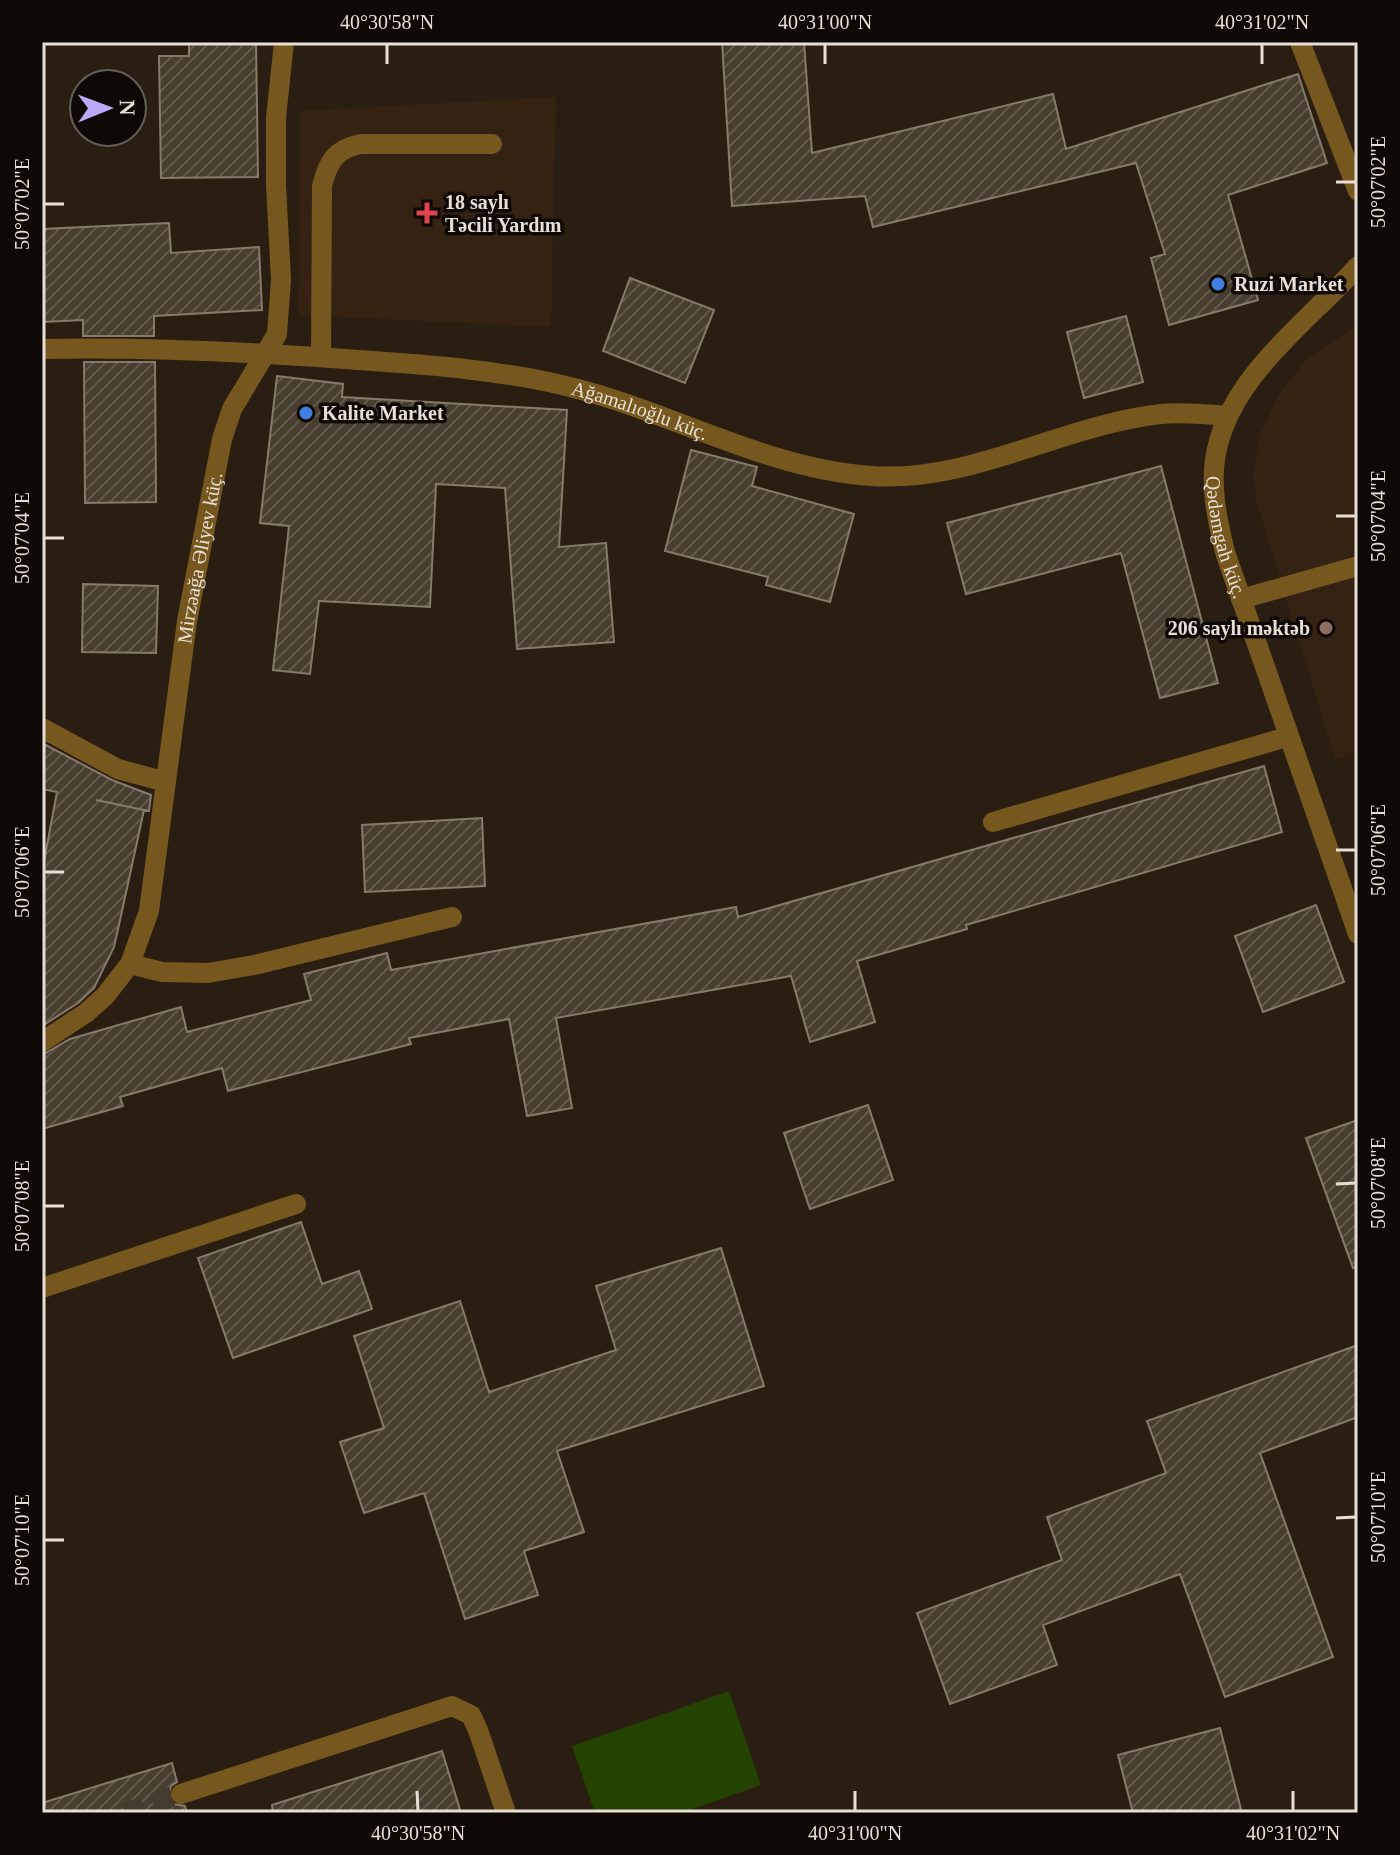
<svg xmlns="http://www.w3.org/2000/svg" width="1400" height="1855" font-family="Georgia,serif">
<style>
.built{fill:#342313}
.pitch{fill:#244300}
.building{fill:url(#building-hatch);stroke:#867a6a;stroke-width:2}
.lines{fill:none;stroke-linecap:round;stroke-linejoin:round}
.minor-tunnel{stroke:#463b2f;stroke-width:20;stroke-dasharray:20 10;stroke-linecap:butt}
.minor{stroke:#76581f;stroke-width:20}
.ticks{fill:none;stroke:#e7ded6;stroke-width:3}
.health-dot{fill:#e0444e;stroke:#0e0905;stroke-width:3}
.shop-dot{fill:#3f7fe0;stroke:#0e0905;stroke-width:3}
.education-dot{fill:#8d6e63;stroke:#0e0905;stroke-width:3}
.labels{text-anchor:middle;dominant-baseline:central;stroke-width:7;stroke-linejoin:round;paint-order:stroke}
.poi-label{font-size:20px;font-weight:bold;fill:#e7ded6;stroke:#0e0905;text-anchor:start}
.street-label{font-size:20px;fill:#e7ded6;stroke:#0e0905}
.neatline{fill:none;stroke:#e7ded6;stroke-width:3}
.ticks-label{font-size:20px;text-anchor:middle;fill:#e7ded6}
</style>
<defs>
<pattern id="building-hatch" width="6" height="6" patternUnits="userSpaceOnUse" patternTransform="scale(2)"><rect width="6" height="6" fill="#483e2f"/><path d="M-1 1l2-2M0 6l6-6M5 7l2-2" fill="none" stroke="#62594c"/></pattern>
</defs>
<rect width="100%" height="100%" fill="#2a1e12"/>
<path class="built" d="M 556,97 L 551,327 L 299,315 L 300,111 Z
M 1358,325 L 1358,753 L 1335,759 L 1257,503 L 1253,475 L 1259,437 L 1279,394 L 1308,358 Z"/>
<path class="pitch" d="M 729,1691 L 761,1785 L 681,1813 L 595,1813 L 572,1746 Z"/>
<path class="building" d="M 189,42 L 256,42 L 258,177 L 161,178 L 159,56 L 189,56 Z
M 722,42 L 804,42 L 812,153 L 1053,94 L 1066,149 L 1298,74 L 1327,163 L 1228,195 L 1258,300 L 1169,325 L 1151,258 L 1165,254 L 1136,163 L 873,227 L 865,196 L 732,206 Z
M 169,223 L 171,253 L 259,247 L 262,310 L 154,316 L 154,336 L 83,336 L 83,320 L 42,322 L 42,229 Z
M 630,278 L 714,310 L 685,383 L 603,351 Z
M 1126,316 L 1143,382 L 1084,398 L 1067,332 Z
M 84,362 L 155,362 L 156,502 L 85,503 Z
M 277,376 L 343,384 L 342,397 L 567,410 L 559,547 L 606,543 L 614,642 L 517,649 L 505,488 L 436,484 L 430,607 L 319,601 L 310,674 L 273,670 L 289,526 L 260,523 Z
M 691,450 L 757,467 L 752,486 L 854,514 L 830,602 L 766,585 L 768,577 L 665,551 Z
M 1161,466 L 1218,683 L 1160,698 L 1121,553 L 966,594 L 947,523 Z
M 83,584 L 158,586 L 156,653 L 82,652 Z
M 42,743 L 112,780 L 151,795 L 149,811 L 96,800 L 144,810 L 122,911 L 114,947 L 94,988 L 78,1003 L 42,1026 L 42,872 L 57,792 L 42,789 Z
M 1264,766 L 1282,832 L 966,925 L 967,929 L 857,961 L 875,1022 L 810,1042 L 791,976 L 556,1018 L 572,1108 L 527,1116 L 509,1019 L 409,1038 L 411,1044 L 228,1091 L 222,1068 L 120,1097 L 123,1106 L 42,1129 L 42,1055 L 70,1039 L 181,1007 L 187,1032 L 311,1000 L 304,974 L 387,953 L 391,970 L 736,907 L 738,917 Z
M 482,818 L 485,886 L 365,892 L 362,825 Z
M 1316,905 L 1344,982 L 1263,1012 L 1235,936 Z
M 868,1105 L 893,1180 L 810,1209 L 784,1133 Z
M 1358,1120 L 1358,1267 L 1353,1268 L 1306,1138 Z
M 301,1222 L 322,1284 L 359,1271 L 372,1309 L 233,1358 L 198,1258 Z
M 721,1248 L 764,1386 L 557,1451 L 584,1532 L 524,1551 L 538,1595 L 465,1619 L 424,1493 L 364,1513 L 340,1442 L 384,1428 L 354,1336 L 460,1301 L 489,1392 L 616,1350 L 596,1286 Z
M 1358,1345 L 1358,1417 L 1260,1453 L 1333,1657 L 1225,1697 L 1180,1574 L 1043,1625 L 1057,1665 L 950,1704 L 917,1613 L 1062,1560 L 1047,1517 L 1166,1473 L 1147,1421 Z
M 1220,1728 L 1242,1813 L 1133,1813 L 1118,1755 Z
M 442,1751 L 461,1813 L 273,1813 L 272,1805 Z
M 172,1763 L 177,1782 L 171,1786 L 168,1797 L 173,1804 L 185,1806 L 187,1813 L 42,1813 L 42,1803 Z"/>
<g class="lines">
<path class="minor-tunnel" d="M 125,1813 L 181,1794"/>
<g class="minor">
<path d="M 1300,42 L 1358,191"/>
<path id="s1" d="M 1358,266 C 1309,321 1233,374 1217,449 C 1209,483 1217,519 1225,552 L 1358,934"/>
<path id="s2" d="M 42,349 C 147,347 253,352 358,360 C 430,365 503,370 574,388 C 673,413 767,469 871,476 C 972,483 1062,425 1161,414 C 1183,412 1205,414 1227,416"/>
<path d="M 321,357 L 322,186 C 328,162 335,149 361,144 L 492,144"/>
<path d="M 1241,599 L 1358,566"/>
<path d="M 42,728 L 118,769 L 166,782"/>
<path d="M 993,822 L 1287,737"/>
<path d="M 130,964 L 162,972 L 208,973 L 254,965 L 452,917"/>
<path id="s3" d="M 42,1042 L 86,1013 L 105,996 L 130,964 L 149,911 L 187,621 L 222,439 L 232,409 L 277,334 L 281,280 L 276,185 L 276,118 L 284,42"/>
<path d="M 42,1288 L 296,1204"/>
<path d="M 181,1794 L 452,1706 L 471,1715 L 478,1730 L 506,1813"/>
</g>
</g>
<path class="ticks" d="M 387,44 L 387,64M 825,44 L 825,64M 1262,44 L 1262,64M 1336,182 L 1356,182M 44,204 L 64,204M 1336,516 L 1356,516M 44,538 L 64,538M 1336,850 L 1356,850M 44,872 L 64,872M 1336,1184 L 1356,1183M 44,1206 L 64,1206M 1336,1518 L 1356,1517M 44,1540 L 64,1540M 417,1791 L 418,1811M 855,1791 L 855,1811M 1293,1791 L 1293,1811"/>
<path class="health-dot" d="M423 201h8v8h8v8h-8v8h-8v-8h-8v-8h8z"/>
<g class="shop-dot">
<circle cx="1218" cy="284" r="8"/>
<circle cx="306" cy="413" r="8"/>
</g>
<circle class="education-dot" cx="1326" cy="628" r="8"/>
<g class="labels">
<g class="poi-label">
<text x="445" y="202">18 saylı<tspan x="445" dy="23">Təcili Yardım</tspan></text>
<text x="1234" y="284">Ruzi Market</text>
<text x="322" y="413">Kalite Market</text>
<text x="1310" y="628" text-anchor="end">206 saylı məktəb</text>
</g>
<g class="street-label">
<text stroke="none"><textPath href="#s2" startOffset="604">Ağamalıoğlu küç.</textPath></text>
<text stroke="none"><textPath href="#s1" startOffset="324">Qədəmgah küç.</textPath></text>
<text stroke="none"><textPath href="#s3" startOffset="532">Mirzəağa Əliyev küç.</textPath></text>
</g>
</g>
<rect width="1400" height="1855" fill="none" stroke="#0e0905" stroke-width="88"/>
<g transform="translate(108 108) rotate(89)"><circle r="38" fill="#0e0905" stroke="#655e59" stroke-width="2"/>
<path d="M0-6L14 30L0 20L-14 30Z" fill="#baaaf7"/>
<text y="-12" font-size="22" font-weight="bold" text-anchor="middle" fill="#e7ded6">N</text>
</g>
<rect x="44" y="44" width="1312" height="1767" class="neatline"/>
<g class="ticks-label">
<text x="387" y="29">40°30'58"N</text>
<text x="825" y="29">40°31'00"N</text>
<text x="1262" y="29">40°31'02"N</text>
<text transform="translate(1378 182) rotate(-90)" y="7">50°07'02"E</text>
<text transform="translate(22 204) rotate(-90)" y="7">50°07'02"E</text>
<text transform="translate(1378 516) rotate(-90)" y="7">50°07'04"E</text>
<text transform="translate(22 538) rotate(-90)" y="7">50°07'04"E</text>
<text transform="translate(1378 850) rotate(-90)" y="7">50°07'06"E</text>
<text transform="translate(22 872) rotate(-90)" y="7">50°07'06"E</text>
<text transform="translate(1378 1183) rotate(-90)" y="7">50°07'08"E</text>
<text transform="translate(22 1206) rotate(-90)" y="7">50°07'08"E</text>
<text transform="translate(1378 1517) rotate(-90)" y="7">50°07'10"E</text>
<text transform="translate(22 1540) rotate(-90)" y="7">50°07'10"E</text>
<text x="418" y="1840">40°30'58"N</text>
<text x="855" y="1840">40°31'00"N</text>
<text x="1293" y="1840">40°31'02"N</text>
</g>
</svg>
